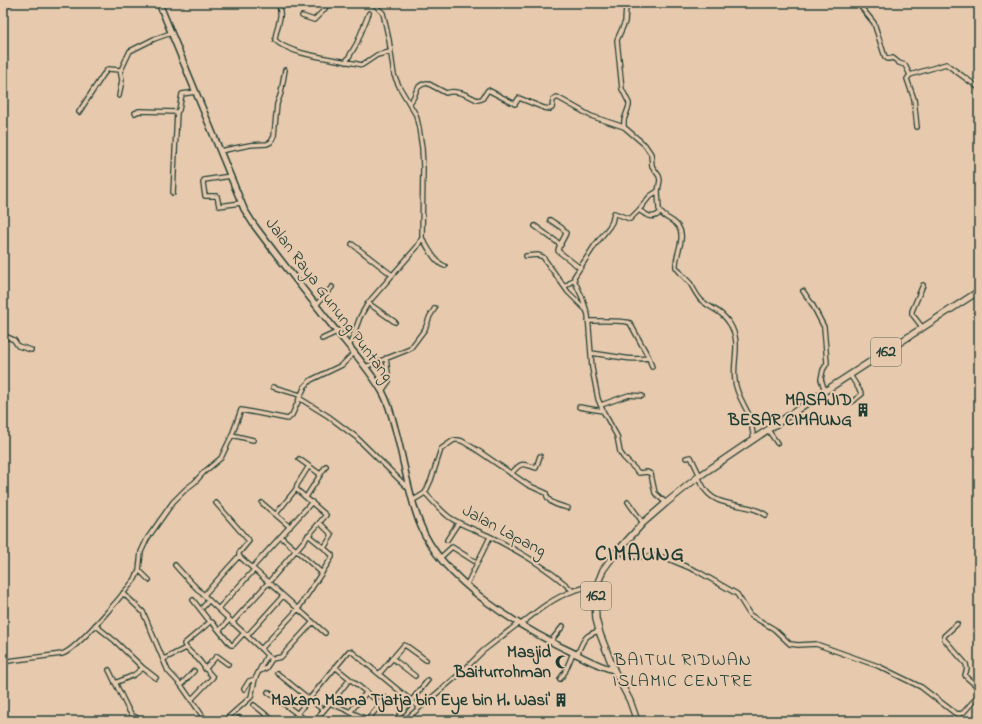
<svg xmlns="http://www.w3.org/2000/svg" width="982" height="724" font-family="'Indie Flower',sans-serif">
<style>
.lines{fill:none;stroke-linecap:round;stroke-linejoin:round}
.street-casing{stroke:#1f3d34;stroke-width:6}
.secondary-casing{stroke:#1f3d34;stroke-width:8}
.primary-casing{stroke:#1f3d34;stroke-width:8}
.street{stroke:#e7caae;stroke-width:3.5}
.secondary{stroke:#e7caae;stroke-width:5}
.primary{stroke:#e7caae;stroke-width:5.5}
.labels{text-anchor:middle;dominant-baseline:central;stroke-width:4;stroke-linejoin:round;paint-order:stroke}
.shield{fill:#e7caae;stroke:#5b6759;stroke-width:1}
.shield-label{font-size:16px;font-weight:bold;fill:#1f3d34}
.street-label{font-size:17px;fill:#1f3d34;stroke:#e7caae}
.poi-label{font-size:17px;font-weight:bold;fill:#1f3d34;stroke:#e7caae;text-anchor:end}
.neighbourhood-label{font-size:18px;letter-spacing:1px;fill:#1f3d34;stroke:#e7caae}
.district-label{font-size:21px;font-weight:bold;letter-spacing:1px;fill:#1f3d34;stroke:#e7caae}
</style>
<rect width="100%" height="100%" fill="#e7caae"/>
<filter id="ink" filterUnits="userSpaceOnUse"><feTurbulence type="fractalNoise" baseFrequency=".025" numOctaves="2"/><feDisplacementMap in="SourceGraphic" scale="8" xChannelSelector="R" yChannelSelector="G"/><feConvolveMatrix kernelMatrix="1 2 1 2 8 2 1 2 1" color-interpolation-filters="sRGB"/></filter>
<g filter="url(#ink)">
<g class="lines">
<g class="street-casing">
<path id="street" d="M 278,3 C 284,17 276,26 275,40 C 291,56 340,59 362,65 L 377,55 L 390,52
M 625,3 L 626,7 L 625,22 L 617,40 L 622,89 L 629,103 L 629,106 L 624,120 L 624,127 L 645,145 L 651,154 L 652,166 L 659,176 L 660,180 L 658,191 L 659,209 C 661,216 669,218 675,223 C 689,235 675,252 676,267 C 680,273 685,278 690,283 C 694,289 697,297 702,301 C 713,310 721,310 730,324 C 742,344 732,360 735,381 C 736,393 744,404 749,415 C 752,423 752,431 754,439
M 861,7 L 874,23 L 885,57 L 888,59 L 893,58 L 899,63 L 905,65 L 910,75 L 946,64 L 979,88
M 302,16 L 314,20 L 324,10 L 328,3
M 346,62 L 357,43 L 369,13
M 910,75 L 907,79 L 914,99 L 917,127
M 119,96 L 122,80 L 120,70
M 409,103 C 418,97 412,86 427,83 L 446,93 C 456,89 468,95 477,100 L 482,99 L 488,90 L 515,104 L 519,98 L 544,108 L 550,109 L 552,108 L 553,100 L 557,97 L 591,116 L 624,127
M 79,112 L 103,75 L 108,69 L 121,70 L 130,51 L 154,39 L 171,33
M 135,113 L 139,111 L 177,112 L 179,110 L 182,94 L 196,92
M 220,151 L 250,145 L 267,144 L 271,142 L 274,136 L 277,104 L 281,93 L 285,70
M 231,176 L 204,180 L 203,183 L 205,196 L 217,196 L 219,206 L 241,203
M 173,193 L 177,112
M 639,210 L 650,196 L 658,191
M 660,213 C 652,220 646,215 639,210 L 630,219 L 614,213 L 612,222 L 609,227 L 595,245 L 574,277 L 575,282 L 582,297 L 588,315 L 592,368 L 598,399 L 603,411 L 617,436 L 620,452 L 624,458 L 639,473 L 647,472 L 651,474 L 655,493 L 666,503
M 550,220 L 562,228 L 566,233 C 564,239 558,246 558,251 L 580,268
M 535,226 L 561,245
M 422,238 C 428,247 435,263 445,266
M 352,244 L 392,275
M 526,256 L 538,255 L 543,257 L 568,292 L 585,309
M 565,287 L 574,279
M 803,291 L 812,304 L 824,327 L 827,363 L 823,370 L 821,379 L 825,391
M 368,303 L 395,322
M 316,305 L 332,287
M 588,321 C 597,321 624,320 630,323 L 649,358 L 652,367
M 922,327 L 912,314 L 912,311 L 923,285
M 3,335 L 14,340 L 18,346 L 31,350
M 322,339 L 337,332
M 349,347 L 360,317 L 368,303 L 417,247 L 422,238 L 423,167 L 422,148 L 419,128 L 416,115 L 400,88 L 394,75 L 389,40 L 383,13 L 373,3
M 591,353 C 610,355 629,361 649,358
M 365,367 L 410,349 L 425,329 L 430,316 L 435,308
M 850,375 L 862,394 L 852,402
M 273,387 L 300,395
M 382,391 L 389,381 L 386,358
M 299,398 L 328,416 L 356,437 L 409,489
M 601,405 L 629,395 L 642,396
M 579,407 L 603,411
M 768,430 L 777,443
M 232,435 L 253,440
M 686,458 L 691,457 L 700,476
M 299,459 L 320,474
M 511,474 C 521,462 522,463 536,468 L 540,456
M 698,477 C 701,482 703,487 706,491 C 720,509 749,502 766,515
M 296,489 L 297,485 L 309,466
M 425,493 C 433,501 440,510 449,517 C 462,526 477,530 491,537 C 520,552 548,568 573,591
M 306,497 L 326,466
M 412,501 L 425,493 L 431,480 L 441,449 L 454,440 L 458,440 L 462,441 L 477,450 L 528,485 L 546,493 C 548,504 558,505 568,508
M 628,502 L 643,523
M 262,503 L 290,527
M 308,535 L 324,548
M 281,537 L 322,573
M 447,540 L 458,523
M 619,550 L 627,556 L 632,557 L 657,556 L 666,558 L 697,571 L 737,594 L 750,615 L 774,629 L 790,644 L 798,645 L 816,644 L 878,666 L 921,687 L 955,713 L 959,714 L 963,713 L 979,695
M 239,556 L 325,633
M 440,558 L 452,547 L 474,561
M 175,565 C 203,598 237,625 267,655 L 272,659 L 281,657 L 313,622
M 252,568 L 312,502
M 139,570 L 149,580
M 467,584 L 490,537
M 123,593 L 143,612 L 168,671 L 181,685 L 206,721
M 204,595 L 239,556 L 239,553 L 249,541 L 216,503
M 193,600 L 210,622 L 212,622 L 231,645 L 233,645 L 244,633
M 203,607 L 209,600
M 218,609 L 254,570
M 232,623 L 268,583 L 326,515 L 296,489 L 276,514
M 521,624 C 537,611 553,598 573,591 C 581,588 589,587 597,585
M 957,624 L 944,636 L 944,639 L 966,664 L 967,669 L 965,675 L 966,677 L 979,688
M 95,625 L 115,641 L 143,668 L 156,678
M 220,630 L 229,620
M 247,636 L 283,596
M 550,642 L 563,626
M 261,649 L 298,609 L 332,557 L 332,555 L 324,548 L 332,535 L 320,523
M 577,655 C 583,641 584,635 599,631
M 392,658 L 415,676
M 164,659 L 186,648
M 3,665 L 8,661 L 62,654 C 77,650 123,594 135,579 L 139,570 L 141,552 L 147,539 L 173,502 L 186,489 L 195,482 L 203,473 L 221,458 L 232,435 L 241,410 L 288,419 L 292,415 L 305,386 L 311,380 L 342,365 L 354,353
M 335,667 L 381,704
M 205,669 L 217,656 L 228,664
M 109,670 L 128,709 L 132,715 L 142,721
M 260,671 L 266,668 L 272,659
M 277,673 L 323,710
M 379,674 L 404,645 L 408,647 L 426,660
M 560,679 L 565,672 L 573,653
M 115,683 L 134,675 L 143,668
M 181,685 L 194,671
M 244,689 L 249,681 L 255,679
M 268,692 L 307,721
M 191,700 L 213,677 C 207,671 203,665 198,659 C 193,654 187,651 184,644 L 210,622
M 331,703 L 350,679
M 254,705 L 274,721
M 350,712 L 366,693
M 239,718 L 243,721
M 368,719 L 386,698
M 224,721 L 251,697 L 255,679 L 267,655
M 291,721 L 349,651 L 351,651 L 419,707
M 315,721 L 330,703 L 371,721
M 395,721 L 428,680
M 404,721 L 462,672 L 483,651 L 519,623
M 958,721 L 959,714"/>
</g>
<g class="secondary-casing">
<path id="secondary" d="M 159,3 L 244,209 L 254,225 C 280,260 307,294 334,328 C 351,349 370,370 383,393 C 389,404 392,416 395,428 C 404,460 408,494 420,524 C 442,582 524,630 578,655 C 590,661 601,667 614,670
M 3,5 L 10,3"/>
</g>
<g class="primary-casing">
<path id="primary" d="M 637,721 L 630,701 L 614,670 L 600,634 L 596,619 L 595,600 L 597,585 L 603,570 L 614,555 L 643,523 L 666,503 L 698,477 L 825,391 L 979,291"/>
</g>
<use href="#street" class="street"/>
<use href="#secondary" class="secondary"/>
<use href="#primary" class="primary"/>
</g>
</g>
<defs>
<g id="building-bare" transform="scale(1.08)"><path d="M-4-6H4V6H1V3H-1V6H-4ZM-2.5-4.3h1.7v1.8h-1.7ZM.8-4.3h1.7v1.8H.8ZM-2.5-1h1.7V.8h-1.7ZM.8-1h1.7V.8H.8Z" fill="#1f3d34" stroke="#e7caae" stroke-width="2.5" paint-order="stroke"/></g>
<g id="mosque-bare" transform="scale(1.08)"><path d="M3.5-4.9A6 6 0 1 0 3.5 4.9A5 5 0 1 1 3.5-4.9Z" fill="#1f3d34" stroke="#e7caae" stroke-width="2.5" paint-order="stroke"/></g>
</defs>
<g fill-rule="evenodd">
<use href="#building-bare" x="863" y="410"/>
<use href="#mosque-bare" x="562" y="662"/>
<use href="#building-bare" x="561" y="700"/>
</g>
<g class="labels">
<g class="shield">
<rect x="871" y="338" width="30" height="28" rx="3"/>
<rect x="581" y="582" width="30" height="28" rx="3"/>
</g>
<g class="shield-label">
<text x="886" y="352">162</text>
<text x="596" y="596">162</text>
</g>
<g class="street-label">
<text transform="translate(329 300) rotate(53)">Jalan Raya Gunung Puntang</text>
<text transform="translate(504 531) rotate(28)">Jalan Lapang</text>
</g>
<g class="poi-label">
<text x="852" y="400">MASAJID<tspan x="852" dy="20">BESAR CIMAUNG</tspan></text>
<text x="551" y="652">Masjid<tspan x="551" dy="20">Baiturrohman</tspan></text>
<text x="550" y="700">Makam Mama Tjatja bin Eye bin H. Wasi'</text>
</g>
<g class="neighbourhood-label">
<text x="683" y="661">BAITUL RIDWAN<tspan x="683" dy="21">ISLAMIC CENTRE</tspan></text>
</g>
<g class="district-label">
<text x="640" y="555">CIMAUNG</text>
</g>
</g>
<rect width="982" height="724" fill="none" stroke="#e7caae" stroke-width="16"/>
<rect x="8" y="8" width="966" height="708" fill="none" stroke="#1f3d34" stroke-width="1.5" filter="url(#ink)"/>
</svg>
